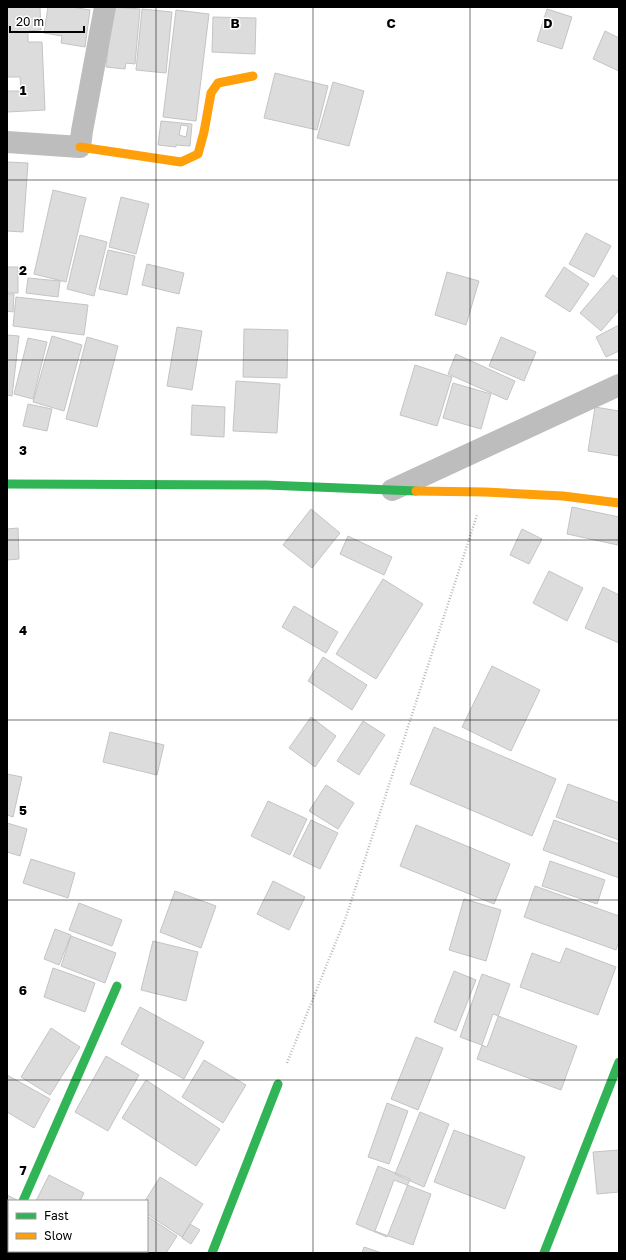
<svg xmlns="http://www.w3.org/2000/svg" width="626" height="1260" font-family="'Golos Text',sans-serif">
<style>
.building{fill:#dcdcdc;stroke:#c4c4c4;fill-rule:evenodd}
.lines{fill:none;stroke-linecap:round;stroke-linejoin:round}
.path{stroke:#b8b8b8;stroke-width:2.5;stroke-dasharray:1 2;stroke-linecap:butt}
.street{stroke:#bdbdbd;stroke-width:22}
.fast{stroke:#30b455;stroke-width:9}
.slow{stroke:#ff9f0a;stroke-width:9}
.grid{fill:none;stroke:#000;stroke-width:1;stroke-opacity:0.55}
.grid-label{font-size:13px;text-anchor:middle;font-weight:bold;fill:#000;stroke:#fff;stroke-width:3;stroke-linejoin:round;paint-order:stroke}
</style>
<rect width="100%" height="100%" fill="#fff"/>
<path class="building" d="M 7,7 L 40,7 L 41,30 L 28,31 L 28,42 L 42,42 L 45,110 L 7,112 L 7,91 L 21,91 L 20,77 L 7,77 Z
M 48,7 L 72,7 L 90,10 L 85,47 L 61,43 L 62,36 L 44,33 Z
M 112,7 L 140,9 L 135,64 L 126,63 L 125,69 L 106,67 Z
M 142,9 L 172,12 L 166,73 L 136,70 Z
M 547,9 L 572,17 L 562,49 L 537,41 Z
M 176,10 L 209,14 L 196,121 L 163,117 Z
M 213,17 L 256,18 L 255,54 L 212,52 Z
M 605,31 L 619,38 L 619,71 L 593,59 Z
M 275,73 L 328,86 L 317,130 L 264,118 Z
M 333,82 L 364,91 L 349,146 L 317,138 Z
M 161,121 L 192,124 L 190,146 L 176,145 L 176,147 L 158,145 ZM 181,125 L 188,126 L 186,137 L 179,135 Z
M 7,162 L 28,163 L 23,232 L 7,231 Z
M 53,190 L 86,198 L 66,282 L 34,274 Z
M 121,197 L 149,204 L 136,254 L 109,247 Z
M 586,233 L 611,246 L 594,277 L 569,264 Z
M 80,235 L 107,242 L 94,296 L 67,289 Z
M 108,250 L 135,256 L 127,295 L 99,289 Z
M 147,264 L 184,273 L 179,294 L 142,285 Z
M 7,267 L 18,267 L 18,293 L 7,293 Z
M 564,267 L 589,284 L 570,312 L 545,296 Z
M 447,272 L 479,281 L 466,325 L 435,315 Z
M 613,275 L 619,280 L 619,310 L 601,331 L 580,313 Z
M 28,278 L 60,281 L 58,297 L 26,293 Z
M 7,294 L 14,294 L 13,312 L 7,311 Z
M 16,297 L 88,305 L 84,335 L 13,326 Z
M 619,325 L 619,351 L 606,357 L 596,337 Z
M 177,327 L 202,331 L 192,390 L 167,386 Z
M 244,329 L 288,330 L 287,378 L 243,377 Z
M 7,335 L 19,336 L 12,396 L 7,395 Z
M 52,336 L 82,345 L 64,411 L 33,402 Z
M 87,337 L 118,346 L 97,427 L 66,419 Z
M 501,337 L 536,352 L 524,381 L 489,366 Z
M 28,338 L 47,342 L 33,399 L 14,394 Z
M 456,354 L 515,381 L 507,400 L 448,374 Z
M 415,365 L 452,377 L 437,426 L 400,415 Z
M 236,381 L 280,384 L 277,433 L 233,431 Z
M 453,383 L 491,394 L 481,429 L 443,418 Z
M 28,404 L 52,409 L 47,431 L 23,426 Z
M 192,405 L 225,407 L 224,437 L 191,435 Z
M 595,407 L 619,411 L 619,456 L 588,451 Z
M 572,507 L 619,517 L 618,545 L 567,534 Z
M 311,509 L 340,533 L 312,568 L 283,545 Z
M 18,528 L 19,559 L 7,560 L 7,529 Z
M 522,529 L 542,539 L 529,564 L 510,555 Z
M 348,536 L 392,557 L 384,575 L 340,554 Z
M 549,571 L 583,588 L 567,621 L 533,603 Z
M 383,579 L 423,604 L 376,679 L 336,654 Z
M 603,587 L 619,595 L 619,643 L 585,628 Z
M 294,606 L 338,632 L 326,653 L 282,627 Z
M 323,657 L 367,685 L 352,710 L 308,681 Z
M 492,666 L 540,690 L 511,751 L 462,727 Z
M 311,717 L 336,736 L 315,767 L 289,748 Z
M 363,721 L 385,735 L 359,775 L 337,761 Z
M 434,727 L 556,779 L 532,836 L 410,784 Z
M 110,732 L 164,745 L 157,775 L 103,762 Z
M 7,774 L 22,777 L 13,817 L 7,815 Z
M 568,784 L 619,803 L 619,840 L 556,817 Z
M 326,785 L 354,803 L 338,829 L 309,811 Z
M 268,801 L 307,819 L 290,855 L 251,836 Z
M 311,820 L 338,833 L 320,869 L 293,856 Z
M 554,820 L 619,844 L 619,878 L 543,850 Z
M 7,823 L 27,829 L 20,856 L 7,852 Z
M 416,825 L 510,864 L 494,904 L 400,866 Z
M 31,859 L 75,873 L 68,898 L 23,883 Z
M 550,861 L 605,880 L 597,904 L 542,886 Z
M 273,881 L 305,897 L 289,930 L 257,914 Z
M 535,886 L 619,916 L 619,941 L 616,950 L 524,917 Z
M 175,891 L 216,906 L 201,948 L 160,932 Z
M 464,899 L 501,910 L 486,961 L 449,950 Z
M 79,903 L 122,920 L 112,946 L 69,930 Z
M 55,929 L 71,935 L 59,965 L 44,959 Z
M 71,936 L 116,953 L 105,983 L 61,966 Z
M 153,941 L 198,952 L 186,1001 L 141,990 Z
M 566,948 L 616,967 L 598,1015 L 520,987 L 532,953 L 560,963 Z
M 53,968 L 95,983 L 85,1012 L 44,997 Z
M 454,971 L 476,980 L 456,1031 L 434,1022 Z
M 482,974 L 510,984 L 487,1047 L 460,1037 Z
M 140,1007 L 204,1042 L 184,1079 L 121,1044 Z
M 493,1014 L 577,1046 L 561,1090 L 477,1059 Z
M 51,1028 L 80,1047 L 50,1095 L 21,1077 Z
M 416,1037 L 443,1048 L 418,1110 L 391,1099 Z
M 106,1056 L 139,1075 L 108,1131 L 75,1112 Z
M 204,1060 L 246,1085 L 223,1123 L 182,1097 Z
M 7,1075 L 50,1099 L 34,1128 L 7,1112 Z
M 146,1080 L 220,1129 L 196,1166 L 122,1118 Z
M 387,1103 L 408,1111 L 389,1164 L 368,1157 Z
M 420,1112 L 449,1124 L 424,1187 L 395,1174 Z
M 454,1130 L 525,1157 L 505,1209 L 434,1182 Z
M 619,1150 L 619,1192 L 597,1194 L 593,1152 Z
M 378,1166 L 410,1179 L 387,1237 L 356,1224 Z
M 49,1175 L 84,1193 L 80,1201 L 36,1201 Z
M 160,1177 L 203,1204 L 182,1237 L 147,1214 L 147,1201 L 145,1201 Z
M 394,1180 L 431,1194 L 413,1245 L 375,1231 Z
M 7,1195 L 17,1200 L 16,1201 L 9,1201 L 9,1213 L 7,1212 Z
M 147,1216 L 177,1236 L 166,1253 L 130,1253 L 127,1251 L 147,1251 Z
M 190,1224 L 200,1230 L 191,1244 L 182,1238 Z
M 364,1247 L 382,1253 L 362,1253 Z"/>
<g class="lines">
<path class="path" d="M 287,1063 L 346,917 L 477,515"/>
<path class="street" d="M 7,142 L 80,147 L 82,131 L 105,7
M 392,490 L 619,385
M 7,1238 L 9,1234"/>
<path class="fast" d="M 7,484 L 266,485 L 416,491
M 23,1201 L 117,986
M 212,1253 L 278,1084
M 544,1253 L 619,1062"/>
<path class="slow" d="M 80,147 L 181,162 L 198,154 L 204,132 L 211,93 L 218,83 L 253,76
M 416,491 L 485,492 L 563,496 L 619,503"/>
</g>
<path class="grid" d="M 156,7 L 156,1253M 313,7 L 313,1253M 470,7 L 470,1253M 7,180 L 619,180M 7,360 L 619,360M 7,540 L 619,540M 7,720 L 619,720M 7,900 L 619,900M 7,1080 L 619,1080"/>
<g class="grid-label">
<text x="235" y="28">B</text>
<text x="391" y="28">C</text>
<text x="548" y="28">D</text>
<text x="23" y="95">1</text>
<text x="23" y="275">2</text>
<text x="23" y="455">3</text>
<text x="23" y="635">4</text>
<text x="23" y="815">5</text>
<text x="23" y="995">6</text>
<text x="23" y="1175">7</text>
</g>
<rect width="626" height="1260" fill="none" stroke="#000000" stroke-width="16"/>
<rect x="8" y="1200" width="140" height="52" fill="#ffffff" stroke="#999999"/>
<rect x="16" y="1213" width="20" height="6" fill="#30b455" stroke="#999999"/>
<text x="44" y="1220" font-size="12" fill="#000000">Fast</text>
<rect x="16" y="1233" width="20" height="6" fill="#ff9f0a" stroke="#999999"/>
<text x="44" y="1240" font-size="12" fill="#000000">Slow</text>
<path d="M10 26v6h74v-6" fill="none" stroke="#000000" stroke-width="2"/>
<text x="16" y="26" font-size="12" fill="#000000" stroke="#ffffff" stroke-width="3" paint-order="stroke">20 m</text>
</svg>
